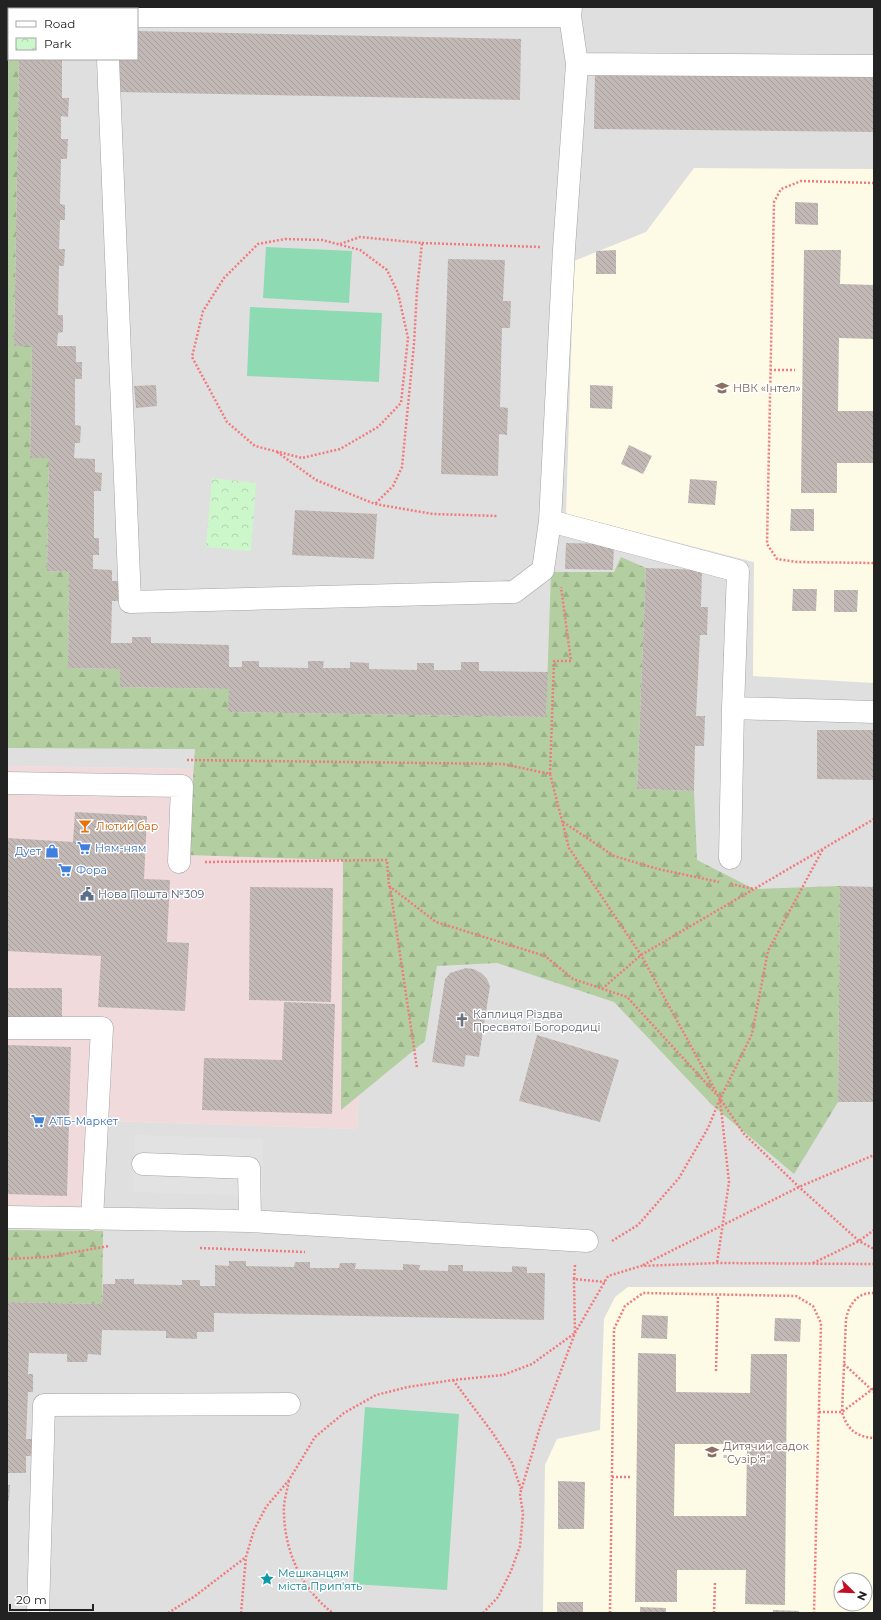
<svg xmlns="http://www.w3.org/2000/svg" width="881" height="1620" font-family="Montserrat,sans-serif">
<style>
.residential{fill:#e0dfdf;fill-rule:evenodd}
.commercial{fill:#f0dadc}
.education{fill:#fdfbe6;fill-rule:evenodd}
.forest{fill:url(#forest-firs)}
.park{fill:url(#park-crowns)}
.pitch{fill:#8ddab3}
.parking{fill:#e2e2e2}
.building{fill:url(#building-back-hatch);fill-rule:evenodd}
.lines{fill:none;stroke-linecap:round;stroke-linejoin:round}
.minor-casing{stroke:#a3a3a3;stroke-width:23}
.path{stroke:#f17a7c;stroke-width:2.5;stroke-dasharray:2 2;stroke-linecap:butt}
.minor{stroke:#fff;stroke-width:22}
.labels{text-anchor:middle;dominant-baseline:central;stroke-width:3;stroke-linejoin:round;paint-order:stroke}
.education-label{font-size:11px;fill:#785e54;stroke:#fff;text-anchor:start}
.food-label{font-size:11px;fill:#c56008;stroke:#fff;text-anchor:start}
.shop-label{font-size:11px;fill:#366cbe;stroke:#fff;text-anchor:start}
.service-label{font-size:11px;fill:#4e5e75;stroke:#fff;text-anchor:start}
.worship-label{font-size:11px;fill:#5b616d;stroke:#fff;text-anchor:start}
.culture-label{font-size:11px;fill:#0d838f;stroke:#fff;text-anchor:start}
</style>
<defs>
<pattern id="forest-firs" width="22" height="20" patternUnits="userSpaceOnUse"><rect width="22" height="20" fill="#b3cea1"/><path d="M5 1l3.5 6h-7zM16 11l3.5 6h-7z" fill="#9ab18a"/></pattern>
<pattern id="park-crowns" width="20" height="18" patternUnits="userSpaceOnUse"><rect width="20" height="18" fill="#ccf7cb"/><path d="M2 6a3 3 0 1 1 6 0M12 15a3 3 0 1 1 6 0" fill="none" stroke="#afd3ae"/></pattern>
<pattern id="building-back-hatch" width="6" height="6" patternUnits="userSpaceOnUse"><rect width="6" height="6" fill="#c2b9b6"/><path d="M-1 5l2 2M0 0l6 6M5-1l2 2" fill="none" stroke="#a69f9c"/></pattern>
</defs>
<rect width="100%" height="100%" fill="#f1eee9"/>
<path class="residential" d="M 7,7 L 874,7 L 874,1613 L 7,1613 L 7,1223 L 100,1224 L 109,1121 L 357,1129 L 377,772 L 7,766 ZM 9,9 L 137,9 L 137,59 L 9,59 ZM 841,1580 L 865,1580 L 865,1604 L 841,1604 Z"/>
<path class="commercial" d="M 7,766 L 377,772 L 357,1129 L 109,1121 L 100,1224 L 7,1223 Z"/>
<path class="education" d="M 694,168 L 874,169 L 874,683 L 753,676 L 754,562 L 566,514 L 574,261 L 646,232 Z
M 628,1287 L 874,1287 L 874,1613 L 543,1613 L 545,1465 L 557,1439 L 600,1430 L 604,1319 L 615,1297 ZM 841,1580 L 865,1580 L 865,1604 L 841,1604 Z"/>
<path class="forest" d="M 7,7 L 68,7 L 68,9 L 9,9 L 9,59 L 19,59 L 14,346 L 32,346 L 30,457 L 49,458 L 47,571 L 69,572 L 68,668 L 120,669 L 120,687 L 229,689 L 229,712 L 546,717 L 551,572 L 614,572 L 621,557 L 646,568 L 637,789 L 694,791 L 697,860 L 754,889 L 840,886 L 838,1102 L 794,1174 L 712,1105 L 614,1002 L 497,963 L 437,966 L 425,1041 L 341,1110 L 343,860 L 188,855 L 195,749 L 7,748 Z
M 7,1230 L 103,1231 L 102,1304 L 7,1302 Z"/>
<path class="park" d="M 212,478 L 256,483 L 251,551 L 206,547 Z"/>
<path class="pitch" d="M 266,247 L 352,251 L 349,303 L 263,298 Z
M 250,307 L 382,313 L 379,382 L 247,376 Z
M 365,1407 L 459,1414 L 447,1590 L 353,1584 Z"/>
<path class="parking" d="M 135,1135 L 263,1139 L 262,1196 L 133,1192 Z"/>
<path class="building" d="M 137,31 L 521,39 L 520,100 L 118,92 L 119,59 L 137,59 Z
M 19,59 L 62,59 L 62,98 L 69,98 L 68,117 L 61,116 L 61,139 L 68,139 L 67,159 L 61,159 L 60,204 L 65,205 L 65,220 L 60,220 L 59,249 L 65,249 L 64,266 L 59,266 L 58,315 L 63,315 L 63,332 L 58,333 L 57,346 L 76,346 L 76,362 L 82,362 L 82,379 L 75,379 L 75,425 L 81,426 L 80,443 L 75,443 L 74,458 L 95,459 L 95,472 L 102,473 L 101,491 L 94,491 L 94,538 L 99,538 L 99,555 L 93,555 L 93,569 L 112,570 L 112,581 L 119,581 L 118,601 L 112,601 L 111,643 L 132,643 L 132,637 L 151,637 L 151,643 L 229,645 L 229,667 L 242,667 L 242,661 L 259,661 L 259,667 L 308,668 L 308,661 L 324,661 L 323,668 L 350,668 L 350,662 L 369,663 L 369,669 L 417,670 L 417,663 L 434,663 L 434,670 L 461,670 L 461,662 L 479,662 L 479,671 L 548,672 L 546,717 L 228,712 L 229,689 L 120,687 L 120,669 L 68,668 L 69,572 L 47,571 L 49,458 L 30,458 L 32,346 L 14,346 Z
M 595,70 L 874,73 L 874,132 L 594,129 Z
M 795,202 L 818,203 L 818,225 L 795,224 Z
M 616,250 L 616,274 L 596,274 L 596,251 Z
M 804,250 L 841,250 L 840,284 L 874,285 L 874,339 L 839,338 L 838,411 L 874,411 L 874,463 L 837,463 L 837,493 L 801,493 Z
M 448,259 L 505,260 L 503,301 L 511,301 L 510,328 L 502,328 L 500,407 L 508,408 L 507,435 L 499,434 L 498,476 L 441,474 Z
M 156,385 L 157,406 L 136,408 L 134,386 Z
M 590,385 L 613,386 L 612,409 L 590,408 Z
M 629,445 L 652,456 L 643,474 L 621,464 Z
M 690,479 L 717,481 L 715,505 L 688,503 Z
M 791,509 L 814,509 L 814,531 L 790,531 Z
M 295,510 L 377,514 L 374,559 L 292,555 Z
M 566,543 L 614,544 L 613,570 L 565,569 Z
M 646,568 L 702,570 L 701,607 L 708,607 L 707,635 L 700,635 L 696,716 L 705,716 L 704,746 L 695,746 L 694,791 L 637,789 Z
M 793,589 L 817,589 L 816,611 L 792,611 Z
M 834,590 L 858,590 L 857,612 L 834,612 Z
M 817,730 L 874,730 L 874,780 L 817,779 Z
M 75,812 L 147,816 L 144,879 L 170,880 L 167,942 L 189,943 L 185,1011 L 98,1007 L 101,956 L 7,951 L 7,838 L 73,842 Z
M 840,886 L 874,887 L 874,1102 L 838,1102 Z
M 250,887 L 333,888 L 331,1002 L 249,1000 Z
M 466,968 L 474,969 L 481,973 L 487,979 L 490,986 L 479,1057 L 466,1055 L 464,1067 L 432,1062 L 445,979 L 450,973 Z
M 7,988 L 62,988 L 62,1019 L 7,1018 Z
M 284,1002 L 335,1004 L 332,1114 L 202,1110 L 204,1058 L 282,1060 Z
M 537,1035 L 619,1060 L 600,1122 L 519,1101 Z
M 7,1045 L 71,1047 L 67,1196 L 7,1194 Z
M 229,1261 L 246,1261 L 246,1266 L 294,1267 L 295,1262 L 310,1262 L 310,1268 L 339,1268 L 340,1263 L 356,1263 L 355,1269 L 403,1270 L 403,1264 L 420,1265 L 419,1270 L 448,1271 L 448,1265 L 463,1265 L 463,1271 L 512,1272 L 512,1266 L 527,1267 L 527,1273 L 545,1273 L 544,1320 L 214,1313 L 214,1332 L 197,1332 L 197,1339 L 166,1338 L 166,1331 L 102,1330 L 101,1355 L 88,1354 L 87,1362 L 67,1362 L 67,1354 L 29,1353 L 28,1374 L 33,1374 L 33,1392 L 28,1392 L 26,1439 L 32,1439 L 32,1456 L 26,1456 L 26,1473 L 7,1473 L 7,1302 L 102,1304 L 103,1284 L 115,1284 L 115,1279 L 134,1279 L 134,1284 L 182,1285 L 182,1280 L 200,1280 L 200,1286 L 215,1286 L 215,1265 L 229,1266 Z
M 642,1315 L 668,1316 L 667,1339 L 641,1338 Z
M 775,1318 L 801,1319 L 800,1342 L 774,1341 Z
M 638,1353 L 676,1354 L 676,1392 L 750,1393 L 751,1354 L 787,1354 L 785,1605 L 745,1604 L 746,1570 L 677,1570 L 677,1602 L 635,1602 ZM 675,1444 L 747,1444 L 746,1516 L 674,1516 Z
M 558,1481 L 585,1482 L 584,1529 L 558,1529 Z
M 7,1485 L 10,1485 L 9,1501 L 7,1501 Z
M 557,1602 L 583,1602 L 583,1613 L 557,1613 Z
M 640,1607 L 666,1608 L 666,1613 L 640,1613 Z
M 773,1610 L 799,1611 L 799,1613 L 773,1613 Z"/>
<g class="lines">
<g class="minor-casing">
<path id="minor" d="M 106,7 L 106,9
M 137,16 L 570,16
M 108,59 L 130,602 L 514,592 L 543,570 L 550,521 L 564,249 L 577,64 L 570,16 L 571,7
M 577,64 L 874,66
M 550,521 L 738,571 L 733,708 L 730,858
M 733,708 L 874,712
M 7,783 L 182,786 L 179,862
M 7,1028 L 102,1028 L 92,1219
M 143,1164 L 249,1168 L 250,1221
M 7,1217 L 250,1221 L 587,1241
M 38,1613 L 44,1405 L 289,1404"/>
</g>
<path class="path" d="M 874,183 L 801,181 L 781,189 L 774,202 L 767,544 L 777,559 L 797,562 L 874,563
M 285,239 L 322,240 L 360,250 L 387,270 L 398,293 L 408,338 L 401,403 L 378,427 L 340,449 L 302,458 L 255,446 L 227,422 L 192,357 L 203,311 L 224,278 L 258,244 Z
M 422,243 L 540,247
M 340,244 L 360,237 L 422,243 L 417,290 L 414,344 L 402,467 L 393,486 L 375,504
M 770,370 L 795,370
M 277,452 L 316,480 L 375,504 L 433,514 L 498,516
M 187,760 L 503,764 L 550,774 L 569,848 L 641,955 L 720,1099 L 729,1182 L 717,1263
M 550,774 L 554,661 L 571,661 L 561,587
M 563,822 L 614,856 L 658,869 L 719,882
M 205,862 L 387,860 L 389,886 L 436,922 L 545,956 L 573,979 L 627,997 L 717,1095
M 731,884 L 754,889
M 390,887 L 417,1068
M 602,989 L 641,955 L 874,819
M 721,1100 L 744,1134 L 799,1187 L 859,1241 L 874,1249
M 612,1241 L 638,1225 L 679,1178 L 708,1128 L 720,1099 L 752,1034 L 768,951 L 823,849
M 200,1248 L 305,1252
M 7,1259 L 47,1257 L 109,1246
M 813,1263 L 859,1241 L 874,1230
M 575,1265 L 574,1279 L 605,1282
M 643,1265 L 799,1187 L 874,1155
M 874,1293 C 858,1292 849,1304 846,1319 L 842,1412 C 847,1429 856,1437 874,1438
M 844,1364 L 874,1392
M 716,1371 L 718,1295
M 453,1380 L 492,1432 L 512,1463 L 521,1489
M 819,1412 L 842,1412 L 874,1388
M 612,1477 L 631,1477
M 289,1481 C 287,1491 283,1503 284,1514 C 285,1552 302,1590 333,1613
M 168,1613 L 195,1596 L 246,1557
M 241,1613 L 246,1557 L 254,1530 L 266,1507 L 289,1480 L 315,1437 L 344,1413 L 376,1395 L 408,1387 L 453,1380 L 503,1375 L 532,1364 L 575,1333 L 574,1279
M 483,1613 L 498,1597 L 511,1571 L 520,1546 L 523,1514 L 520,1494 L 540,1427 L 575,1333 L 608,1276 L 641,1266 L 717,1263 L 874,1264
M 610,1613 L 614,1329 L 625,1306 L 643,1293 L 796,1296 L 813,1306 L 821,1323 L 814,1613
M 714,1613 L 715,1582"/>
<use href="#minor" class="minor"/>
</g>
<defs>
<g id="school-bare" transform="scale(1.08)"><path d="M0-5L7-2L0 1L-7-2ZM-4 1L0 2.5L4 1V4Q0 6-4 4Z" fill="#8d6e63" stroke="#fff" stroke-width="2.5" paint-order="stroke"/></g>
<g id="bar-bare" transform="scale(1.08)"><path d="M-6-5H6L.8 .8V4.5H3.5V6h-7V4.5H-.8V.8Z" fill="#e8710a" stroke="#fff" stroke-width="2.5" paint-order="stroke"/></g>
<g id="supermarket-bare" transform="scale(1.08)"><path d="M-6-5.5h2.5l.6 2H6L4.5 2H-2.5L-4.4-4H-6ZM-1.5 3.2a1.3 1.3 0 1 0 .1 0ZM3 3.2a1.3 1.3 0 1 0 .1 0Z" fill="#3f7fe0" stroke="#fff" stroke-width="2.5" paint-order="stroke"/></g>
<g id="shop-bare" transform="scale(1.08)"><path d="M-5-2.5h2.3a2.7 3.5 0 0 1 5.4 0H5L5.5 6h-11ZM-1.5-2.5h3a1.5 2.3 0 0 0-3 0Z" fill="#3f7fe0" stroke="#fff" stroke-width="2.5" paint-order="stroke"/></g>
<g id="civic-bare" transform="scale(1.08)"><path d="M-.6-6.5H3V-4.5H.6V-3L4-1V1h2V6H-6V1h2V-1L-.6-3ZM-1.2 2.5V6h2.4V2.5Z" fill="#5c6f8a" stroke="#fff" stroke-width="2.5" paint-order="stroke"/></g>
<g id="church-bare" transform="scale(1.08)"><path d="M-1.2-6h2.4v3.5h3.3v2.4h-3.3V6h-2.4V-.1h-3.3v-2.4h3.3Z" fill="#6b7280" stroke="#fff" stroke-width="2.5" paint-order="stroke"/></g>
<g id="sight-bare" transform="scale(1.08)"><path d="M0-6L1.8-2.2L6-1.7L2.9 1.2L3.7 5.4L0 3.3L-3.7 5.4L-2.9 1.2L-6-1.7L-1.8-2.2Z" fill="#0f9aa8" stroke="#fff" stroke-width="2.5" paint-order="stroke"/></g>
</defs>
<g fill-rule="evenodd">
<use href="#school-bare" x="722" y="388"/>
<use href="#bar-bare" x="85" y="826"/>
<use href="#supermarket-bare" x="84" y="848"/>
<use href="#shop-bare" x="52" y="851"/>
<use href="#supermarket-bare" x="65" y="870"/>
<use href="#civic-bare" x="87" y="894"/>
<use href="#church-bare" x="462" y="1020"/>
<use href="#supermarket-bare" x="38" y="1121"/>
<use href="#school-bare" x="712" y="1452"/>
<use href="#sight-bare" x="267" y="1579"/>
</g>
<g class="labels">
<g class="education-label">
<text x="733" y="388">НВК «Інтел»</text>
<text x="723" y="1446">Дитячий садок<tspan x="723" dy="13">"Сузір'я"</tspan></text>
</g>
<g class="food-label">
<text x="96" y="826">Лютий бар</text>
</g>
<g class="shop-label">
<text x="95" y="848">Ням-ням</text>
<text x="41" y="851" text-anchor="end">Дует</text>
<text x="76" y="870">Фора</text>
<text x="49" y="1121">АТБ-Маркет</text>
</g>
<g class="service-label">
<text x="98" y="894">Нова Пошта №309</text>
</g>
<g class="worship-label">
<text x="473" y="1014">Каплиця Різдва<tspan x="473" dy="13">Пресвятої Богородиці</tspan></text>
</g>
<g class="culture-label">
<text x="278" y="1573">Мешканцям<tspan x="278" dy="13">міста Прип'ять</tspan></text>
</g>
</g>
<rect width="881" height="1620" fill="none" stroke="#222222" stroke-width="16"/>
<rect x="8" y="8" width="130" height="52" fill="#ffffff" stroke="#a7a7a7"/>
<rect x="16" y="21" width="20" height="6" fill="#ffffff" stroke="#a7a7a7"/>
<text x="44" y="28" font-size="12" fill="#222222">Road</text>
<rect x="16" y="38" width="20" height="12" fill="url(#park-crowns)" stroke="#a7a7a7"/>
<text x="44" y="48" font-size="12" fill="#222222">Park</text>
<g transform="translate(853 1592) rotate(113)"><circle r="19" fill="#ffffff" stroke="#a7a7a7"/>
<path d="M0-3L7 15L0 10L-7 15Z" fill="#c60d23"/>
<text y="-6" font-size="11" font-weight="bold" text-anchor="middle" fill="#222222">N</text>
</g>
<path d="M10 1604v6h83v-6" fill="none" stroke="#222222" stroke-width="2"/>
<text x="16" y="1604" font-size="12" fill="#222222" stroke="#ffffff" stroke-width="3" paint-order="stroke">20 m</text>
</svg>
